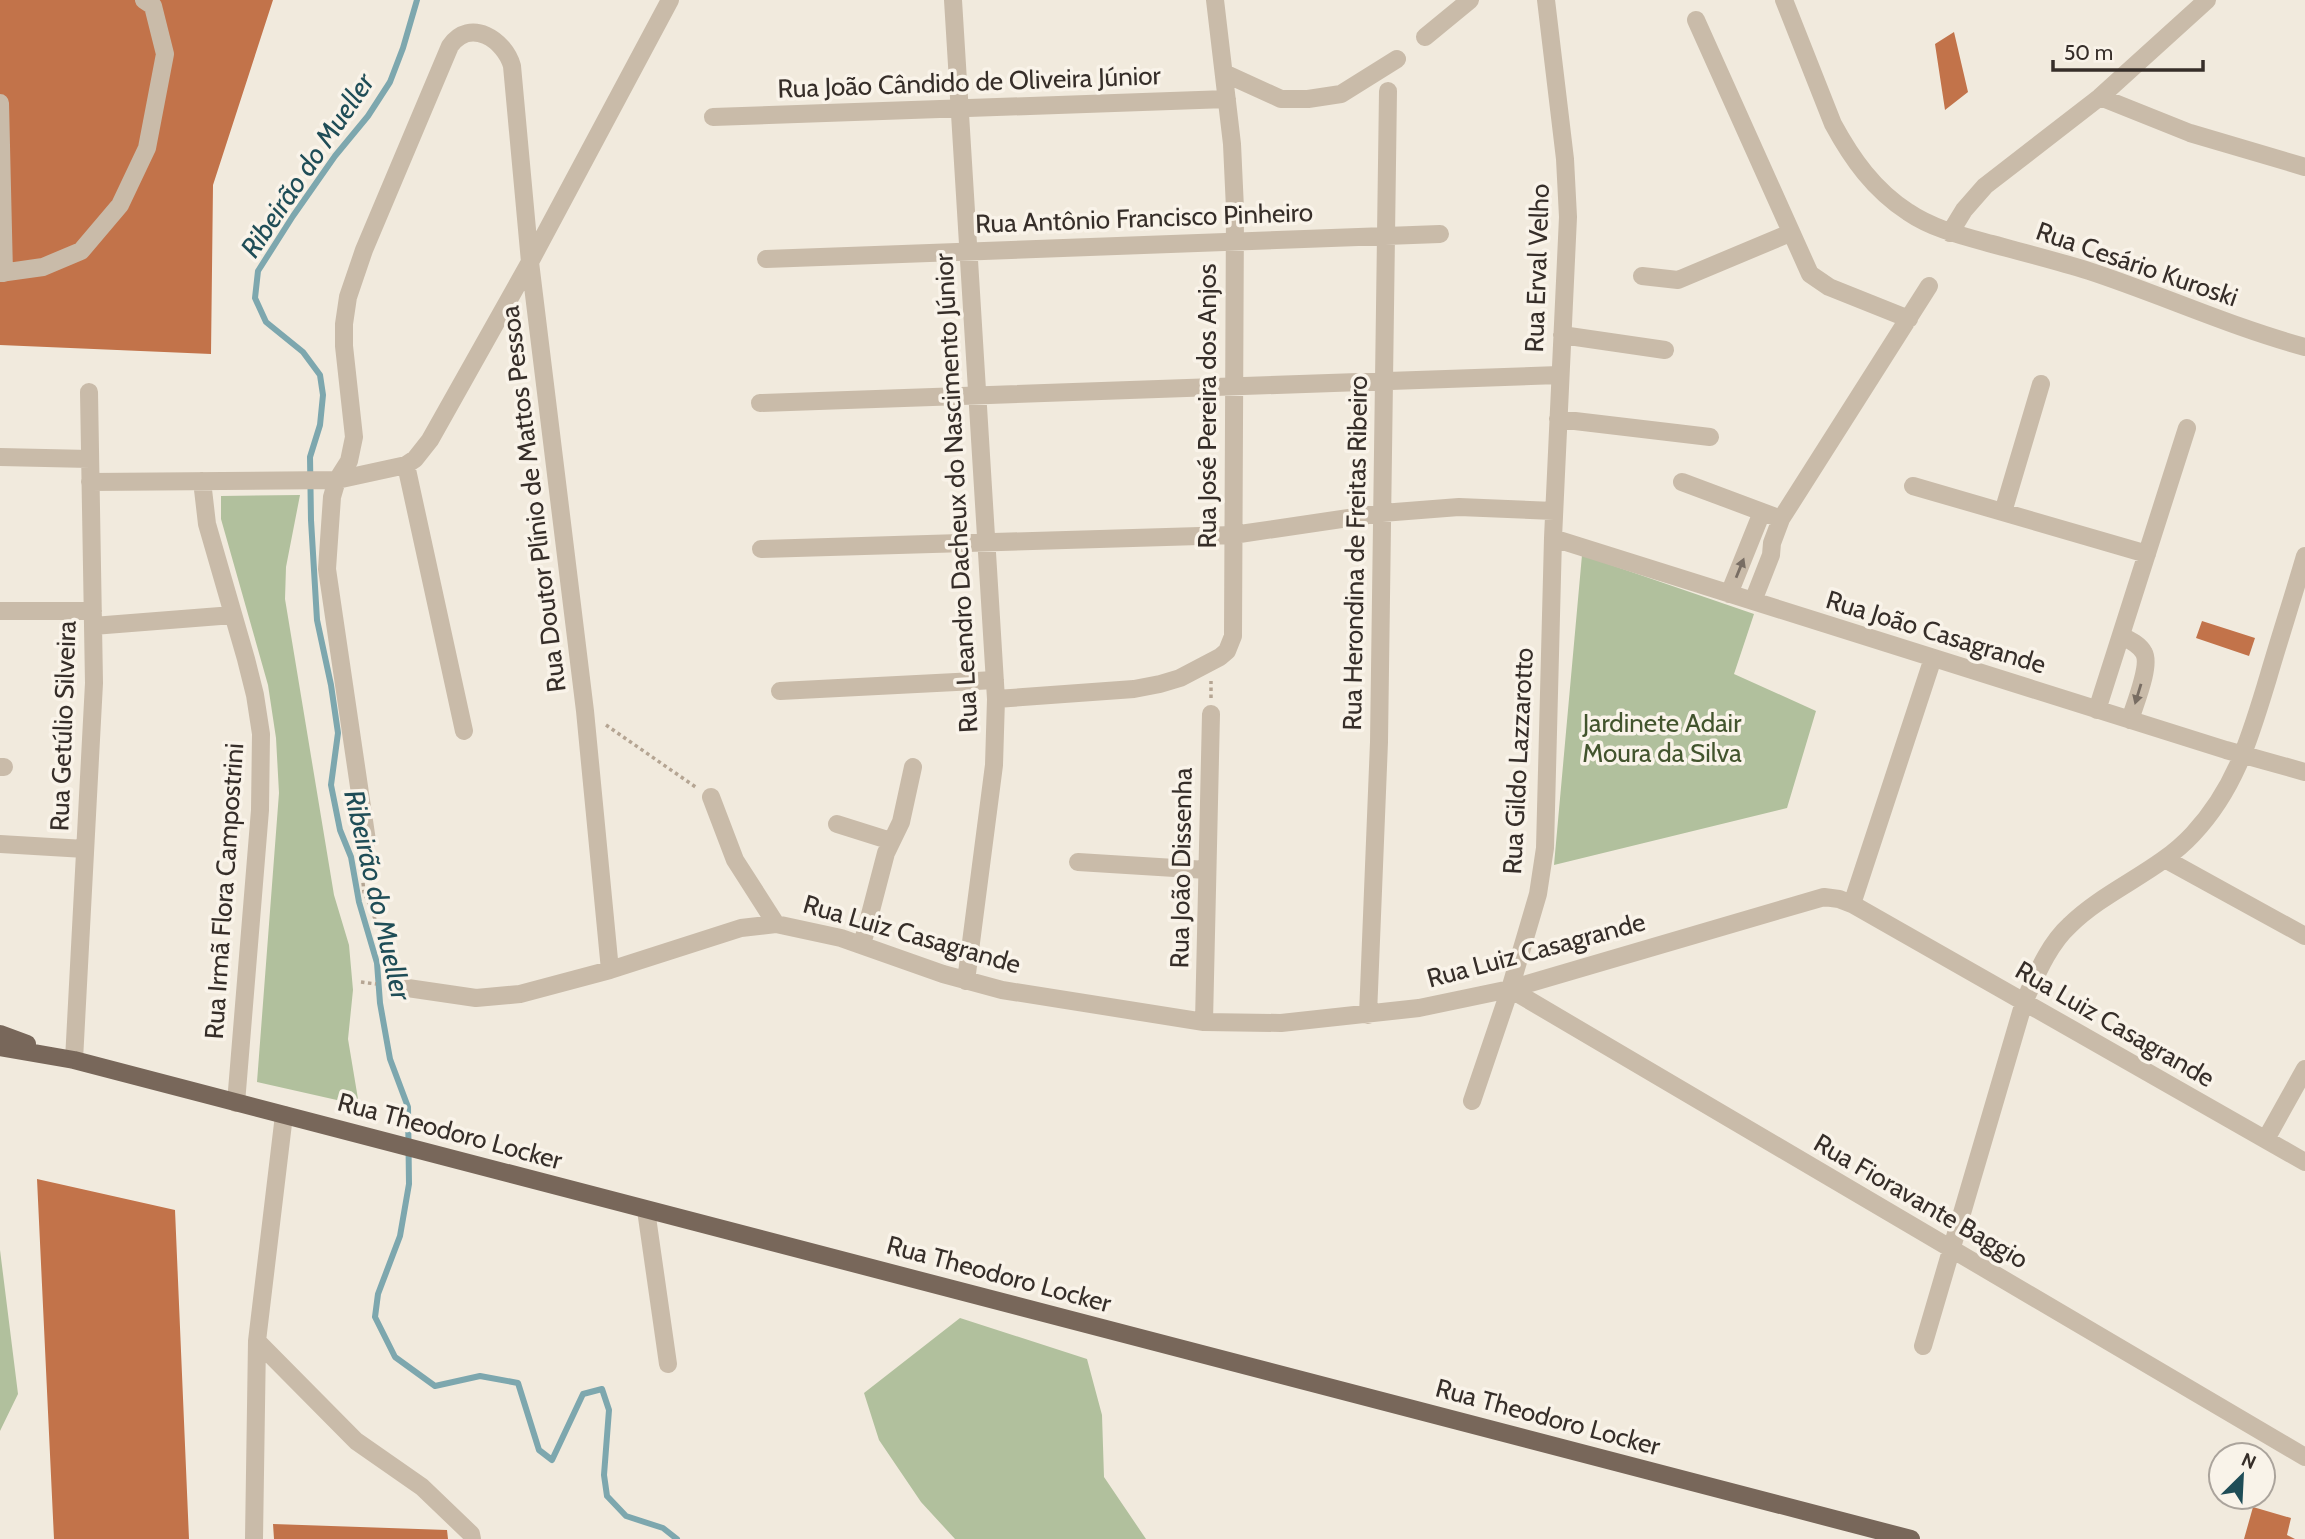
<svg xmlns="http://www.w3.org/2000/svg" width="2305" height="1539" font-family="Cabin,sans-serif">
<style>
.green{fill:#b1c09d}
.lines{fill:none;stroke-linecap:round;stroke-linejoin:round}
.stream{stroke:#7da7ae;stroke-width:6}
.building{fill:#c2734a}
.path{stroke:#b5a593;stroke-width:3.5;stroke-dasharray:3.5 3.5;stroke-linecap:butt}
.minor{stroke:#c9bba9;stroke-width:18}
.major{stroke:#78675a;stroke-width:18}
.oneway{fill:#786d63}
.labels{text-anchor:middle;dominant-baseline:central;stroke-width:7;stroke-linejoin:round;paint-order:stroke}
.street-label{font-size:26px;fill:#362e29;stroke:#f9f3e9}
.park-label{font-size:26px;fill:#42542d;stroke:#f9f3e9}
.water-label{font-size:28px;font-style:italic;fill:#1f4d57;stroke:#f9f3e9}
</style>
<rect width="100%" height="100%" fill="#f1eadd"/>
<path class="green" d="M 300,495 L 286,567 L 285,599 L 334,895 L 349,945 L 353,990 L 348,1039 L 359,1105 L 257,1082 L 279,793 L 276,738 L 268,685 L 221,519 L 221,496 Z
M 1582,555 L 1754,614 L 1734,674 L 1816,711 L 1787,808 L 1554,865 Z
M 0,1250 L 18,1394 L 0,1431 Z
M 960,1318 L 1087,1359 L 1102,1415 L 1104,1477 L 1146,1539 L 955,1539 L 921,1502 L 879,1440 L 864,1393 Z"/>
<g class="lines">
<path class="stream" d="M 417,0 L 403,48 L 390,82 L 368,116 L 335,156 L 293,216 L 258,271 L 255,298 L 266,322 L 303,352 L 320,375 L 323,395 L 320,425 L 310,457 L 311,520 L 317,620 L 331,685 L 338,733 L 331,785 L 340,830 L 351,857 L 359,902 L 377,963 L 380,1003 L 390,1059 L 408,1107 L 409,1184 L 400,1236 L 378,1294 L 375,1317 L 395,1357 L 435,1386 L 480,1376 L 518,1383 L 539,1450 L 552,1460 L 583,1394 L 602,1389 L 609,1410 L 604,1475 L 607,1496 L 626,1516 L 663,1528 L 677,1539"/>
</g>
<path class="building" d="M 0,0 L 273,0 L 213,185 L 211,354 L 0,345 Z
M 1954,32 L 1968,92 L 1945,110 L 1935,44 Z
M 2202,621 L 2255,638 L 2249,656 L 2196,638 Z
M 37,1179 L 175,1210 L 189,1539 L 54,1539 Z
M 2253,1507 L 2291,1518 L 2287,1535 L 2295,1539 L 2244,1539 Z
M 273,1524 L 447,1530 L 448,1539 L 274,1539 Z"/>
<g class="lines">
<path class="path" d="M 1211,698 L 1211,681
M 606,725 L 697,788
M 360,855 L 364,892 L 380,931 L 390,969
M 361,982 L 376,984"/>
<path class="minor" d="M 953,0 L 996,699 L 994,765 L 966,981
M 1784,0 L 1833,124 C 1852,159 1874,190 1908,212 C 1933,229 1963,236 1992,244 C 2025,253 2057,261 2089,271 C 2162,295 2231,327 2305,347
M 1696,20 L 1810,274 L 1829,287 L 1909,319
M 1425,37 L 1470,0
M 1224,73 L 1281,99 L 1308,99 L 1341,94 L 1397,59
M 2100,97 L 2190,133 L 2305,167
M 0,103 L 4,273
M 713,117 L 1227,99
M 1950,233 L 1964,210 L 1985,186 L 2100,97 L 2207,0
M 766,259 L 1440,234
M 0,273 L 43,267 L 81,251 L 120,205 L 147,148 L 165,54 L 153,6 L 144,0
M 1642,276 L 1678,280 L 1790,233
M 1562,335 L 1665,350
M 760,403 L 1559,375
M 1558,419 L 1710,437
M 0,457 L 90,459
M 406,465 L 464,731
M 202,481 L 207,524 L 246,659 L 255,695 L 261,734 L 260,810 L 236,1103
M 90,482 L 337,480 L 406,465 L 415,459 L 430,440 L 530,262 L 670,0
M 1682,482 L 1781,519
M 1913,486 L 2147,554
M 2003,512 L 2041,384
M 1553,538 L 2226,750 L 2305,772
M 761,549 L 1233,535 L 1382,513 L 1459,507 L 1554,511
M 1729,594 L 1762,512
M 1753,601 L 1771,555 L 1772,543 L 1781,519 L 1929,286
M 0,611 L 93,611
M 93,626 L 233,615
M 2122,636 C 2130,640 2140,645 2144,653 C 2151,666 2134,706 2130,720
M 780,691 L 995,680
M 996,699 L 1134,689 L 1160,684 L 1180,678 L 1220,657 L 1227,651 L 1233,636 L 1235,209 L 1232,144 L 1215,0
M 2097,710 L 2187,428
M 0,767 L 4,767
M 711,797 L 735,860 L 776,924
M 837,824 L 891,841
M 367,841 L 327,569 L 332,497 L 337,480 L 349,461 L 354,437 L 344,346 L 344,324 L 348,297 L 364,250 L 450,46 C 470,17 505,40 512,66 L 530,262 L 585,711 L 610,970
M 0,844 L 85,849
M 2165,859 L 2305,936
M 1078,862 L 1207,870
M 1852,904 L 1933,658
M 862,945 L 886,853 L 901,822 L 913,767
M 394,986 L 476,998 L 520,994 L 610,970 L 741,928 L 776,924 L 841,938 L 943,974 L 1002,990 L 1204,1022 L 1281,1023 L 1419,1008 L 1510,989 L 1824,897 L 1839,899 L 1852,904 L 2305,1162
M 1510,989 L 2305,1457
M 1368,1015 L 1379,742 L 1388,91
M 1204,1022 L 1211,714
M 74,1060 L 94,683 L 89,392
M 1472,1101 L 1510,989 L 1538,894 L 1545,848 L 1553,538 L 1568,217 L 1565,159 L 1546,0
M 2266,1139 L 2305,1069
M 646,1210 L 668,1364
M 257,1341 L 356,1441 L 422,1487 L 471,1534 L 472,1539
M 1923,1346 L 2024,1002 C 2036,976 2048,945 2070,925 C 2107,889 2158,872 2193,834 C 2236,788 2250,737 2268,678 C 2280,637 2293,597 2305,556
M 254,1539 L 257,1341 L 284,1115"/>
<path class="major" d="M 0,1034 L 27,1044
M 0,1047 L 74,1060 L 1911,1539"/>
</g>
<defs><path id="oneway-solid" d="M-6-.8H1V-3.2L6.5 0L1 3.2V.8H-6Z" transform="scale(1.75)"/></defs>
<g class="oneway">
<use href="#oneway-solid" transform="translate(1740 568) rotate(-68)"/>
<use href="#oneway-solid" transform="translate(2138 694) rotate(107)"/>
</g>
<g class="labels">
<g class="street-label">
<text transform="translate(969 82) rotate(-2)">Rua João Cândido de Oliveira Júnior</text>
<text transform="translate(1144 218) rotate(-2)">Rua Antônio Francisco Pinheiro</text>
<text transform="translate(2137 264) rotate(19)">Rua Cesário Kuroski</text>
<text transform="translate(1537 268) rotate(-88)">Rua Erval Velho</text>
<text transform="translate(1207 406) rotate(-90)">Rua José Pereira dos Anjos</text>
<text transform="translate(956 493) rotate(-93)">Rua Leandro Dacheux do Nascimento Júnior</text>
<text transform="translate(533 499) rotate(-97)">Rua Doutor Plínio de Mattos Pessoa</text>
<text transform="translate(1355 553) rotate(-89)">Rua Herondina de Freitas Ribeiro</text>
<text transform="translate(1936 632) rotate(17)">Rua João Casagrande</text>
<text transform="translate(63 726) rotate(-88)">Rua Getúlio Silveira</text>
<text transform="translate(1518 761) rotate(-87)">Rua Gildo Lazzarotto</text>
<text transform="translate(1181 868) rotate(-89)">Rua João Dissenha</text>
<text transform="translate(224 891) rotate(-86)">Rua Irmã Flora Campostrini</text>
<text transform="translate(912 934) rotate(16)">Rua Luiz Casagrande</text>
<text transform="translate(1536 950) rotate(-15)">Rua Luiz Casagrande</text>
<text transform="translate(2115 1024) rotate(30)">Rua Luiz Casagrande</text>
<text transform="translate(450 1131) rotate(15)">Rua Theodoro Locker</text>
<text transform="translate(1921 1201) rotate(30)">Rua Fioravante Baggio</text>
<text transform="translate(999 1274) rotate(15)">Rua Theodoro Locker</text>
<text transform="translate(1548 1417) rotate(15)">Rua Theodoro Locker</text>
</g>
<g class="park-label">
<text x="1662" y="723">Jardinete Adair<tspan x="1662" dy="30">Moura da Silva</tspan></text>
</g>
<g class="water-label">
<text transform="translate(307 165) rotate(-56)">Ribeirão do Mueller</text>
<text transform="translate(378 895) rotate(77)">Ribeirão do Mueller</text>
</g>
</g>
<g transform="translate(2242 1476) rotate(24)"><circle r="33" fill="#f9f3e9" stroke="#aba49c" stroke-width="2"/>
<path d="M0-5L12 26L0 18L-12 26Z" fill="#1f4d57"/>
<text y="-10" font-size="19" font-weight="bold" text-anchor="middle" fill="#362e29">N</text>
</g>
<path d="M2053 60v10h150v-10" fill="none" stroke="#362e29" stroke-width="3.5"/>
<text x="2064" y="60" font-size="21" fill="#362e29" stroke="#f9f3e9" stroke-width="5" paint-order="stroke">50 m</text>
</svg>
